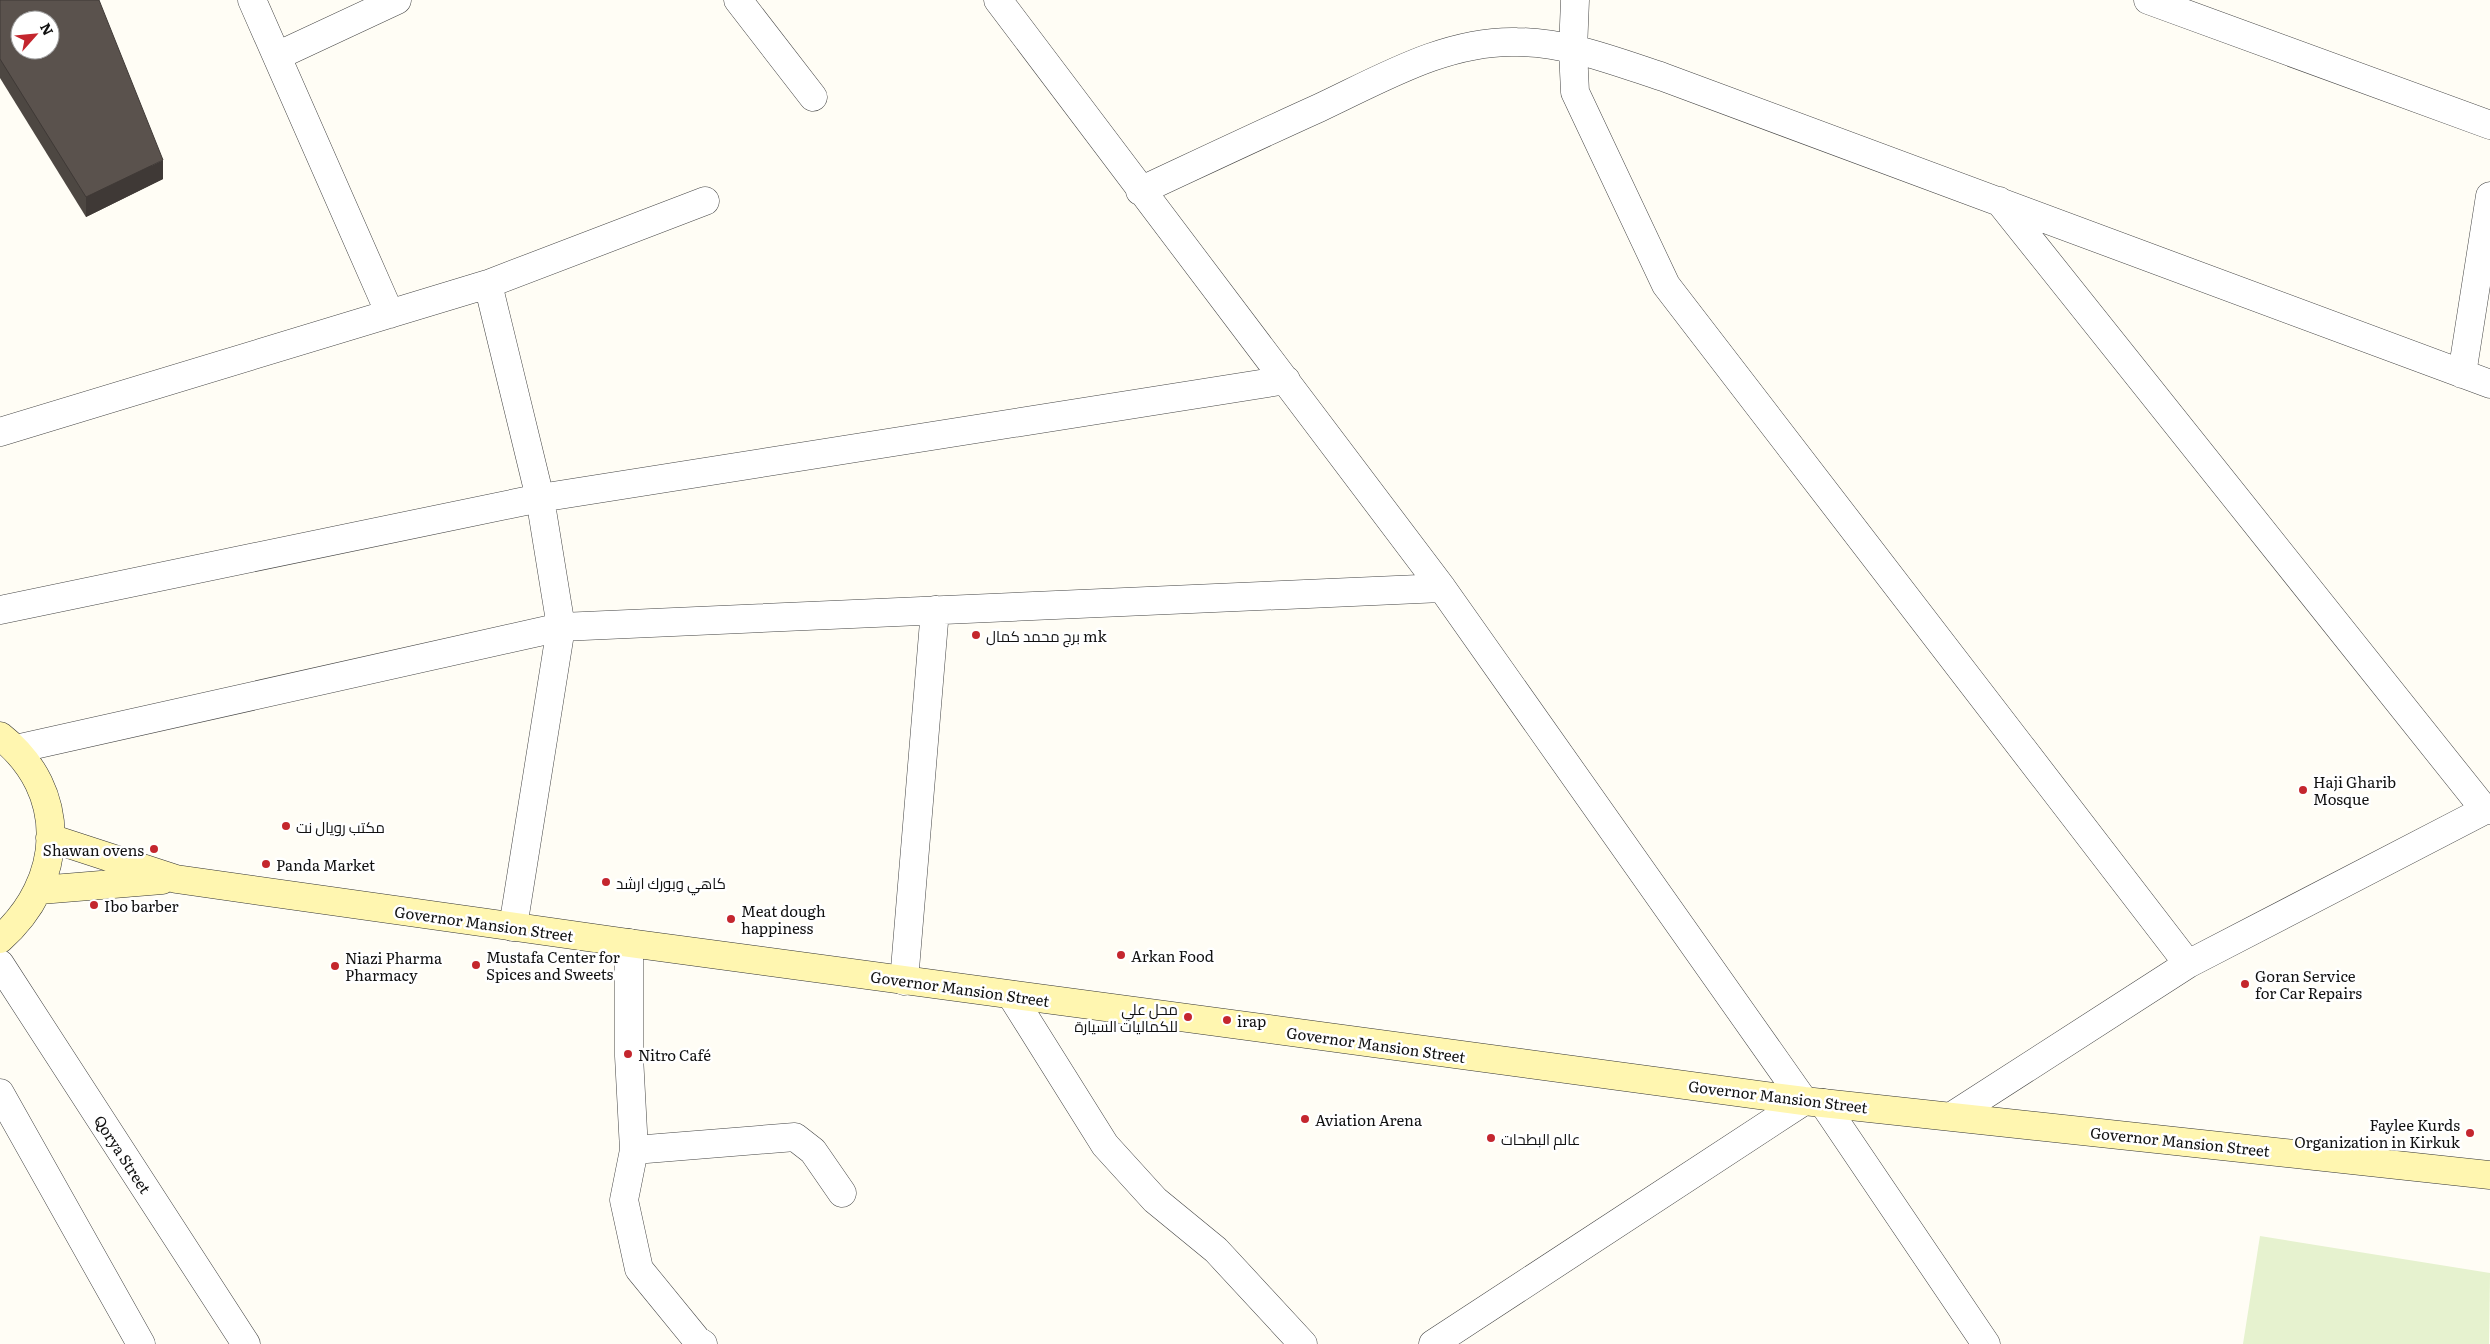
<svg xmlns="http://www.w3.org/2000/svg" width="2490" height="1344" font-family="Literata,Cairo,serif">
<style>
.pitch{fill:#e6f2cf}
.lines{fill:none;stroke-linecap:round;stroke-linejoin:round}
.minor-casing{stroke:#444;stroke-width:29}
.tertiary-casing{stroke:#444;stroke-width:29}
.secondary-casing{stroke:#333;stroke-width:29}
.minor{stroke:#fff;stroke-width:28}
.tertiary{stroke:#fff;stroke-width:28}
.secondary{stroke:#fff6b0;stroke-width:28}
.wall{fill:#4d4742}
.shaded-wall{fill:#3f3936}
.building{fill:#5a524d;stroke:#3f3936;fill-rule:evenodd}
.poi-dot{fill:#c4262e;stroke:#fff;stroke-width:2}
.labels{text-anchor:middle;dominant-baseline:central;stroke-width:5;stroke-linejoin:round;paint-order:stroke}
.poi-label{font-size:15px;fill:#111;stroke:#fff;text-anchor:start}
.street-label{font-size:15px;fill:#111;stroke:#fff}
</style>
<rect width="100%" height="100%" fill="#fffdf5"/>
<path class="pitch" d="M 2260,1236 L 2490,1273 L 2489,1344 L 2243,1344 Z"/>
<g class="lines">
<g class="minor-casing">
<path id="minor" d="M 252,0 L 390,314
M 738,0 L 813,97
M 998,0 L 1442,588 L 1804,1101 L 1433,1344
M 1575,0 L 1573,50 L 1575,92 L 1666,285 L 2188,964
M 2148,0 L 2490,125
M 277,56 L 397,0
M 1140,191 C 1200,163 1259,135 1319,108 C 1381,79 1446,40 1517,42 C 1567,42 1617,62 1663,77 L 2490,384
M 1999,201 L 2485,810
M 488,284 L 540,498 L 561,627 L 513,927
M 2462,374 L 2490,196
M 0,432 L 488,284 L 705,201
M 0,610 L 540,498 L 1286,380
M 16,749 L 561,627 L 1442,588
M 629,943 L 629,1056 L 634,1150 L 624,1200 L 639,1269 L 697,1340 L 703,1344
M 904,981 L 935,610
M 1011,995 L 1105,1145 L 1155,1200 L 1216,1250 L 1303,1344
M 0,1093 L 141,1344
M 1823,1103 L 1986,1344
M 1952,1116 L 2188,964 L 2485,810 L 2490,810
M 634,1150 L 795,1137 L 813,1151 L 842,1193"/>
</g>
<g class="tertiary-casing">
<path id="tertiary" d="M 0,964 L 246,1344"/>
</g>
<g class="secondary-casing">
<path id="secondary" d="M 0,736 C 70,791 65,882 0,939
M 50,838 L 176,879 L 629,943 L 1804,1101 L 2490,1175
M 40,890 L 162,880"/>
</g>
<use href="#minor" class="minor"/>
<use href="#tertiary" class="tertiary"/>
<use href="#secondary" class="secondary"/>
</g>
<path class="wall" d="M 0,0 L 163,179 L 86,217 L 0,78 Z"/>
<path class="shaded-wall" d="M 163,160 L 163,179 L 86,217 L 86,197 Z"/>
<path class="building" d="M 0,0 L 99,0 L 163,160 L 86,197 L 0,59 ZM 20,20 L 50,20 L 50,50 L 20,50 Z"/>
<g class="poi-dot">
<circle cx="976" cy="635" r="5"/>
<circle cx="2303" cy="790" r="5"/>
<circle cx="286" cy="826" r="5"/>
<circle cx="154" cy="849" r="5"/>
<circle cx="266" cy="864" r="5"/>
<circle cx="606" cy="882" r="5"/>
<circle cx="94" cy="905" r="5"/>
<circle cx="731" cy="919" r="5"/>
<circle cx="1121" cy="955" r="5"/>
<circle cx="476" cy="965" r="5"/>
<circle cx="335" cy="966" r="5"/>
<circle cx="2245" cy="984" r="5"/>
<circle cx="1188" cy="1017" r="5"/>
<circle cx="1227" cy="1020" r="5"/>
<circle cx="628" cy="1054" r="5"/>
<circle cx="1305" cy="1119" r="5"/>
<circle cx="2470" cy="1133" r="5"/>
<circle cx="1491" cy="1138" r="5"/>
</g>
<g class="labels">
<g class="poi-label">
<text x="986" y="635">برج محمد كمال mk</text>
<text x="2313" y="781">Haji Gharib<tspan x="2313" dy="17">Mosque</tspan></text>
<text x="296" y="826">مكتب رويال نت</text>
<text x="144" y="849" text-anchor="end">Shawan ovens</text>
<text x="276" y="864">Panda Market</text>
<text x="616" y="882">كاهي وبورك ارشد</text>
<text x="104" y="905">Ibo barber</text>
<text x="741" y="910">Meat dough<tspan x="741" dy="17">happiness</tspan></text>
<text x="1131" y="955">Arkan Food</text>
<text x="486" y="956">Mustafa Center for<tspan x="486" dy="17">Spices and Sweets</tspan></text>
<text x="345" y="957">Niazi Pharma<tspan x="345" dy="17">Pharmacy</tspan></text>
<text x="2255" y="975">Goran Service<tspan x="2255" dy="17">for Car Repairs</tspan></text>
<text x="1178" y="1008" text-anchor="end">محل علي<tspan x="1178" dy="17">للكماليات السيارة</tspan></text>
<text x="1237" y="1020">irap</text>
<text x="638" y="1054">Nitro Café</text>
<text x="1315" y="1119">Aviation Arena</text>
<text x="2460" y="1124" text-anchor="end">Faylee Kurds<tspan x="2460" dy="17">Organization in Kirkuk</tspan></text>
<text x="1501" y="1138">عالم البطحات</text>
</g>
<g class="street-label">
<text transform="translate(484 923) rotate(8)">Governor Mansion Street</text>
<text transform="translate(960 988) rotate(8)">Governor Mansion Street</text>
<text transform="translate(1376 1044) rotate(8)">Governor Mansion Street</text>
<text transform="translate(1778 1096) rotate(7)">Governor Mansion Street</text>
<text transform="translate(2180 1141) rotate(6)">Governor Mansion Street</text>
<text transform="translate(123 1154) rotate(57)">Qorya Street</text>
</g>
</g>
<g transform="translate(35 35) rotate(63)"><circle r="24" fill="#ffffff" stroke="#a0a0a0"/>
<path d="M0-4L9 19L0 12L-9 19Z" fill="#c4262e"/>
<text y="-8" font-size="14" font-weight="bold" text-anchor="middle" fill="#111111">N</text>
</g>
</svg>
